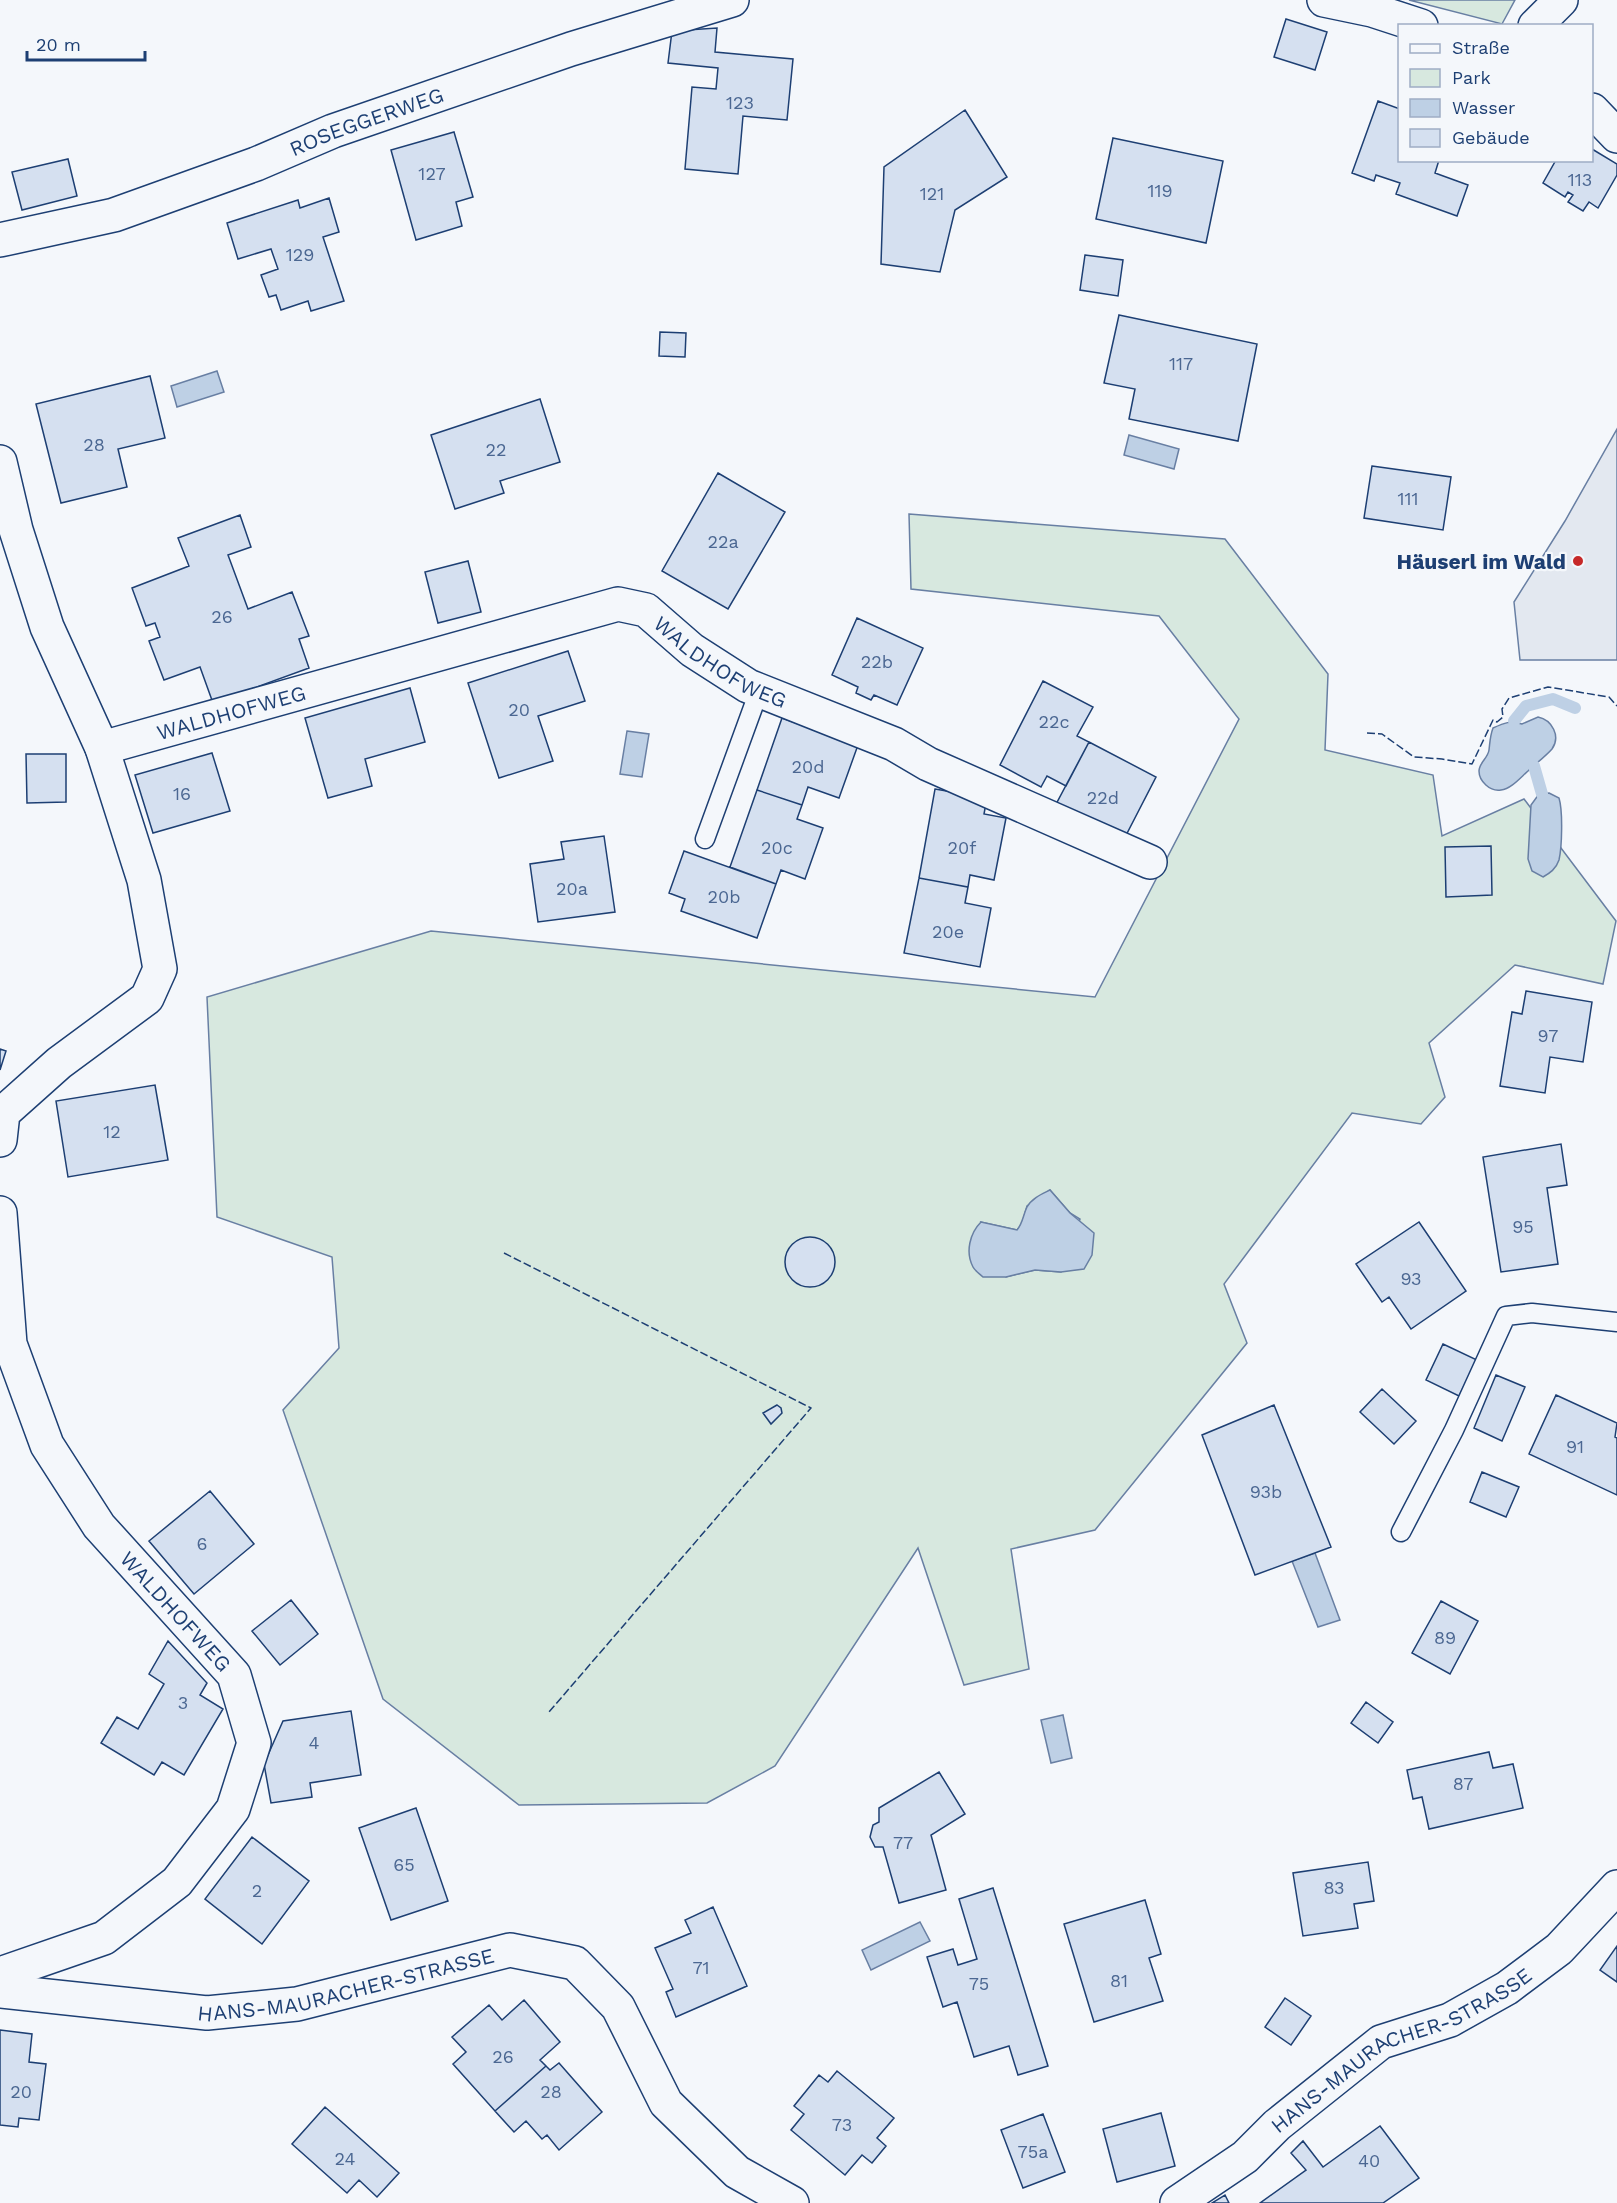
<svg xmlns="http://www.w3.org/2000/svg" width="1617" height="2203" font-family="'Work Sans',sans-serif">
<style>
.green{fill:#d7e8df;stroke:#687fa3;stroke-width:1.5;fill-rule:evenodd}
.parking{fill:#e3e8f0;stroke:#687fa3;stroke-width:1.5}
.water{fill:#bed0e5;stroke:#687fa3;stroke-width:1.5}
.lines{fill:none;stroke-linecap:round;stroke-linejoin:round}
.stream{stroke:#bed0e5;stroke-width:12}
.building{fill:#d5e0f0;stroke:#1d3f73;stroke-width:1.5}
.service-casing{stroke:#1d3f73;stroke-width:21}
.minor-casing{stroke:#1d3f73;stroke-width:36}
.service{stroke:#f4f7fb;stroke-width:18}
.minor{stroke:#f4f7fb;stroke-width:33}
.fence{stroke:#1d3f73;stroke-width:1.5;stroke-dasharray:8 3;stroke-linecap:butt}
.poi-dot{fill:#c62828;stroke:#f4f7fb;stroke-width:2}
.labels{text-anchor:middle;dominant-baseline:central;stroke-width:4.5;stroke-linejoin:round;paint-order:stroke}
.number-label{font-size:18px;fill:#4b6792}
.street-label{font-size:21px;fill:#1d3f73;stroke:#f4f7fb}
.poi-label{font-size:21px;font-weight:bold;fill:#1d3f73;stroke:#f4f7fb;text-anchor:end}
</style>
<rect width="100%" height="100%" fill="#f4f7fb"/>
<path class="green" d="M 1409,0 L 1515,0 L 1502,24 Z
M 909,514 L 1225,539 L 1328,674 L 1325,750 L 1433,775 L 1442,836 L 1524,799 L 1616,921 L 1603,984 L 1515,965 L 1429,1043 L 1445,1097 L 1421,1124 L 1352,1113 L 1224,1284 L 1247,1343 L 1095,1530 L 1011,1549 L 1029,1669 L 964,1685 L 918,1548 L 775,1766 L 707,1803 L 519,1805 L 383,1699 L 283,1410 L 339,1348 L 332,1257 L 217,1217 L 207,997 L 431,931 L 1095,997 L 1239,719 L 1159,616 L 911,589 ZM 1050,1190 L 1070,1213 L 1080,1219 L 1061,1272 L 1035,1270 L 1006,1277 L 981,1222 L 1017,1230 L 1022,1224 L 1027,1206 Z"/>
<path class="parking" d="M 1617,429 L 1617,660 L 1520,660 L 1514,602 L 1565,521 Z"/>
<path class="water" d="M 217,371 L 224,392 L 177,407 L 171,386 Z
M 1129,435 L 1179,449 L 1174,469 L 1124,455 Z
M 1538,717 C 1552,720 1561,736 1552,749 C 1545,757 1535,764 1528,771 C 1521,777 1511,789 1501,790 C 1490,792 1479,781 1479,771 C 1479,763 1488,758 1489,750 C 1490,742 1490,736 1493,728 C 1504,723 1511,720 1522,724 Z
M 627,731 L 649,734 L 642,777 L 620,774 Z
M 1549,793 L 1559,798 C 1563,811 1562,847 1559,860 C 1556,869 1550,873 1543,877 L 1532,871 L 1528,859 L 1531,805 L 1539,794 Z
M 1050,1190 L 1070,1213 L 1094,1233 L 1092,1255 L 1084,1269 L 1061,1272 L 1035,1270 L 1006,1277 L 983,1277 C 980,1274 975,1271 973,1267 C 965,1252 970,1233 981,1222 L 1017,1230 C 1023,1223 1023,1215 1027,1207 C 1032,1198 1042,1194 1050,1190 Z
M 1315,1553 L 1340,1620 L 1318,1627 L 1292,1561 Z
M 1063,1715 L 1072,1758 L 1051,1763 L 1041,1720 Z
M 920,1922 L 930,1941 L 871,1970 L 862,1950 Z"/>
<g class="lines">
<path class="stream" d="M 1514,721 L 1526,706 L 1553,699 L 1575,708
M 1534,766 L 1542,794"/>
</g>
<path class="building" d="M 1286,19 L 1327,32 L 1315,70 L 1274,57 Z
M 717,28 L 715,52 L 793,59 L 787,120 L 743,116 L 738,174 L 685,169 L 692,87 L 716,89 L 718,68 L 668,63 L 672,31 Z
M 1378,101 L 1400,109 L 1400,160 L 1439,160 L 1435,173 L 1468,185 L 1457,216 L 1396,194 L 1400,183 L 1376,175 L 1374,181 L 1352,173 Z
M 965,110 L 1007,177 L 955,210 L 940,272 L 881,264 L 884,167 Z
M 454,132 L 473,197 L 456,202 L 462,226 L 416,240 L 391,150 Z
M 1113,138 L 1223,161 L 1206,243 L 1096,219 Z
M 1592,149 L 1617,164 L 1617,175 L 1598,208 L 1589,202 L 1583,211 L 1568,202 L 1573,195 L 1568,192 L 1565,197 L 1543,183 L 1556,160 L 1592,160 Z
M 68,159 L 77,196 L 22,210 L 12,172 Z
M 329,198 L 339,232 L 323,237 L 344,301 L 311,311 L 308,301 L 281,310 L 276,295 L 269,297 L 261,275 L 278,269 L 271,249 L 238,259 L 227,223 L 298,200 L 300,208 Z
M 1085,255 L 1123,260 L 1118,296 L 1080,290 Z
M 1119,315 L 1257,344 L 1238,441 L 1129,419 L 1135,389 L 1104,383 Z
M 660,332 L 686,333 L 685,357 L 659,356 Z
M 150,376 L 165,438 L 118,449 L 127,487 L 61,503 L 36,404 Z
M 540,399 L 560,462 L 500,481 L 504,493 L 455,509 L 431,435 Z
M 1372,466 L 1451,477 L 1443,530 L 1364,518 Z
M 718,473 L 785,512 L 728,609 L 662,571 Z
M 240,515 L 251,547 L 228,555 L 248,609 L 292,592 L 309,636 L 299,639 L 309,668 L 213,703 L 200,667 L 164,680 L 149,641 L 160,637 L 155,623 L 146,626 L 132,588 L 189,566 L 178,538 Z
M 468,561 L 481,612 L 438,623 L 425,572 Z
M 857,618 L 923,648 L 897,705 L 874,695 L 871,700 L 856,693 L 858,687 L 832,675 Z
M 568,651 L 585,701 L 538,716 L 553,761 L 499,778 L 468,683 Z
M 1043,681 L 1093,707 L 1077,736 L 1089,742 L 1066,786 L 1047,776 L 1041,787 L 1000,765 Z
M 410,688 L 425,742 L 365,759 L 372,786 L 328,798 L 305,718 Z
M 782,718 L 858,745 L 839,798 L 808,787 L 802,805 L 757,790 Z
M 1089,742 L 1156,777 L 1122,843 L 1054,808 Z
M 212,753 L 230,811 L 153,833 L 135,775 Z
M 26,754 L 66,754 L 66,802 L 27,803 Z
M 935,789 L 987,798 L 984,814 L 1006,818 L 994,880 L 970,875 L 968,887 L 919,878 Z
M 757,790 L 802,805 L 797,819 L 823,828 L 805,879 L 781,870 L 776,884 L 730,867 Z
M 604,836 L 615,912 L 538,922 L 530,864 L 564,859 L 561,842 Z
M 1491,846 L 1492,895 L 1446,897 L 1445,847 Z
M 684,851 L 776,884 L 757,938 L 681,911 L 685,899 L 669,893 Z
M 919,878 L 968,887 L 965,903 L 991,908 L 980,967 L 904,953 Z
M 1526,991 L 1592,1002 L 1583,1062 L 1550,1057 L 1545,1093 L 1500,1086 L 1512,1012 L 1522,1014 Z
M 0,1049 L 6,1051 L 0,1070 Z
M 155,1085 L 168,1160 L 68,1177 L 56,1101 Z
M 1561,1144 L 1567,1185 L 1547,1188 L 1558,1264 L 1501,1272 L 1483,1157 Z
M 1419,1222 L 1466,1291 L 1411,1329 L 1389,1297 L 1382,1302 L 1356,1264 Z
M785 1262a25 25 0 1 1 50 0a25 25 0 1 1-50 0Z
M 1443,1344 L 1477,1360 L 1459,1396 L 1426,1380 Z
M 1496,1375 L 1525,1387 L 1502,1441 L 1474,1428 Z
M 1382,1389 L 1416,1421 L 1394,1444 L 1360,1412 Z
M 1556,1395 L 1617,1423 L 1615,1437 L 1617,1438 L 1617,1495 L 1529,1454 Z
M 777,1405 L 781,1408 L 782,1413 L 771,1424 L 763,1413 Z
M 1274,1405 L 1331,1547 L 1255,1575 L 1202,1435 Z
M 1482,1472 L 1519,1487 L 1506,1517 L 1470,1502 Z
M 210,1491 L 254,1544 L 194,1594 L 149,1541 Z
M 291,1600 L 318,1634 L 280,1665 L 252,1631 Z
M 1441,1601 L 1478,1621 L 1450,1674 L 1412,1653 Z
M 168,1641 L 207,1683 L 200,1695 L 223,1709 L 184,1775 L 162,1762 L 154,1775 L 101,1743 L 117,1717 L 138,1729 L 164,1684 L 149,1674 Z
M 1366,1702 L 1393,1722 L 1378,1743 L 1351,1723 Z
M 351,1711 L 361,1775 L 310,1783 L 312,1797 L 271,1803 L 264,1764 L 283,1721 Z
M 1489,1752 L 1493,1768 L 1513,1764 L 1523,1808 L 1429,1829 L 1422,1797 L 1413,1799 L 1407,1770 Z
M 939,1772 L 965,1814 L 931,1835 L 946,1890 L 899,1903 L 883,1847 L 875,1847 L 870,1837 L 873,1825 L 879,1822 L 879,1808 Z
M 416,1808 L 448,1901 L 391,1920 L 359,1828 Z
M 252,1837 L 309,1881 L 262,1944 L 205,1899 Z
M 1368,1862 L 1374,1901 L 1354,1904 L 1358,1928 L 1303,1936 L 1293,1873 Z
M 993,1888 L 1048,2066 L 1018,2075 L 1009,2046 L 974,2057 L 957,2002 L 943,2007 L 927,1957 L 953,1949 L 958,1965 L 977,1959 L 959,1899 Z
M 1145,1900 L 1161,1954 L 1149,1958 L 1163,2001 L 1094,2022 L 1064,1924 Z
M 713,1907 L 747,1986 L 676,2017 L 666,1992 L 673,1989 L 655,1948 L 691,1933 L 685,1920 Z
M 1617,1946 L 1617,1982 L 1600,1970 Z
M 1285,1998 L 1311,2016 L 1291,2045 L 1265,2027 Z
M 524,2000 L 560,2042 L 540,2060 L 546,2066 L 495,2111 L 453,2064 L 466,2052 L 452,2037 L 489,2005 L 502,2020 Z
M 0,2030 L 32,2034 L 29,2062 L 46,2064 L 39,2120 L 19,2118 L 18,2127 L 0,2125 Z
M 559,2063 L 602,2112 L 559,2150 L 547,2135 L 542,2139 L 526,2121 L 514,2132 L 495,2111 L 546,2066 L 550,2070 Z
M 837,2071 L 894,2118 L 877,2138 L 886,2146 L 872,2163 L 862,2155 L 845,2175 L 791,2130 L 804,2114 L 794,2106 L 819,2075 L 828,2082 Z
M 325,2107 L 399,2173 L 377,2197 L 359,2180 L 347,2193 L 292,2144 Z
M 1161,2113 L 1175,2166 L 1117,2182 L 1103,2129 Z
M 1043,2114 L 1065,2172 L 1023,2188 L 1001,2130 Z
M 1380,2126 L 1419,2178 L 1383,2203 L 1260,2203 L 1306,2170 L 1291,2153 L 1303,2141 L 1323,2167 Z
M 1225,2195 L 1229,2203 L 1212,2203 Z"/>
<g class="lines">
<g class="service-casing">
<path id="service" d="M 705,839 L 759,691
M 1401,1532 L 1454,1430 L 1506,1316 L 1532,1313 L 1617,1322"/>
</g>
<g class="minor-casing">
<g id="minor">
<path d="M 1324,0 L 1372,10 L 1421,26"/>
<path d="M 1535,26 L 1561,0"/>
<path d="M 1592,110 L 1617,136"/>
<path id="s1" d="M 0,240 L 114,215 L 256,164 L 333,131 L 571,49 L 732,0"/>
<path d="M 0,462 L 16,530 L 47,627 L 102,748 L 144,880 L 160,969 L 147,998 L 59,1063 L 3,1113 L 0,1140"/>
<path id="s2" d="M 102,748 L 618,604 L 646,610 L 692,650 L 748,686 L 894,744 L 928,764 L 1150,862"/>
<path id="s3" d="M 0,1213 L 10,1344 L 47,1445 L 99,1526 L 234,1675 L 254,1743 L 233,1809 L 177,1882 L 104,1938 L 0,1974"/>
<path id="s4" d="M 0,1991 L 207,2013 L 297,2004 L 510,1950 L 575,1963 L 618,2007 L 666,2103 L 737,2172 L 792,2203"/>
<path id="s5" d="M 1177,2203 L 1245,2157 L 1277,2125 L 1381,2042 L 1450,2020 L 1507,1988 L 1559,1949 L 1617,1887"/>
</g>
</g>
<use href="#service" class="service"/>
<use href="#minor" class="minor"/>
<path class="fence" d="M 1367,733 L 1382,734 L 1414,757 L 1442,759 L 1472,764 L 1493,720 L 1497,722 L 1503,717 L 1502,709 L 1509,698 L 1548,687 L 1609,697 L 1617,706
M 504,1253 L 811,1408 L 549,1712"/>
</g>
<circle class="poi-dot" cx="1578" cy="561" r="6"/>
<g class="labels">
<g class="number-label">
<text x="740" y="102">123</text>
<text x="432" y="173">127</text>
<text x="1580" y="179">113</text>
<text x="1160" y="190">119</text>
<text x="932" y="193">121</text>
<text x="300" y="254">129</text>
<text x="1181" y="363">117</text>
<text x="94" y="444">28</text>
<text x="496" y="449">22</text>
<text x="1408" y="498">111</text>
<text x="723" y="541">22a</text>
<text x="222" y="616">26</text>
<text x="877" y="661">22b</text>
<text x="519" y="709">20</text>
<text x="1054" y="721">22c</text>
<text x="808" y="766">20d</text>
<text x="182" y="793">16</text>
<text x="1103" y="797">22d</text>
<text x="777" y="847">20c</text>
<text x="962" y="847">20f</text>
<text x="572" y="888">20a</text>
<text x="724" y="896">20b</text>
<text x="948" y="931">20e</text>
<text x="1548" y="1035">97</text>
<text x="112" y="1131">12</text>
<text x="1523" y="1226">95</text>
<text x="1411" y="1278">93</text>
<text x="1575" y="1446">91</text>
<text x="1266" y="1491">93b</text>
<text x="202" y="1543">6</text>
<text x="1445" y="1637">89</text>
<text x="183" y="1702">3</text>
<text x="314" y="1742">4</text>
<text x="1463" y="1783">87</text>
<text x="903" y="1842">77</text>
<text x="404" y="1864">65</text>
<text x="1334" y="1887">83</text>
<text x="257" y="1890">2</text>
<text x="701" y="1967">71</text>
<text x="1119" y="1980">81</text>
<text x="979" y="1983">75</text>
<text x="503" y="2056">26</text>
<text x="21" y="2091">20</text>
<text x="551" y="2091">28</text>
<text x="842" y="2124">73</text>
<text x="1033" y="2151">75a</text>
<text x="345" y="2158">24</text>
<text x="1369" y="2160">40</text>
</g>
<g class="street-label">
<text stroke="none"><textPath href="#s1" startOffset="386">ROSEGGERWEG</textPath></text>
<text stroke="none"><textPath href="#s2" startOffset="656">WALDHOFWEG</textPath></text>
<text stroke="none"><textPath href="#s2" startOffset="134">WALDHOFWEG</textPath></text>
<text stroke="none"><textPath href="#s3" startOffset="450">WALDHOFWEG</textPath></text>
<text stroke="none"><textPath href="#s4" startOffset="350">HANS-MAURACHER-STRASSE</textPath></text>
<text stroke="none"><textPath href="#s5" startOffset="274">HANS-MAURACHER-STRASSE</textPath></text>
</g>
<g class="poi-label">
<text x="1566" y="561">Häuserl im Wald</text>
</g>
</g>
<rect x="1398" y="24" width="195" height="138" fill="#f4f7fb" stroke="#9eadc5" stroke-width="1.5"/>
<rect x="1410" y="44" width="30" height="9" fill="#f4f7fb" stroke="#9eadc5" stroke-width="1.5"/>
<text x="1452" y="54" font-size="18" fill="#1d3f73">Straße</text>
<rect x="1410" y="69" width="30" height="18" fill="#d7e8df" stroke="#9eadc5" stroke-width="1.5"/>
<text x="1452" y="84" font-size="18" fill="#1d3f73">Park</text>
<rect x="1410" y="99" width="30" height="18" fill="#bed0e5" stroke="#9eadc5" stroke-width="1.5"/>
<text x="1452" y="114" font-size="18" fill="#1d3f73">Wasser</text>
<rect x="1410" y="129" width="30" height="18" fill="#d5e0f0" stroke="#9eadc5" stroke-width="1.5"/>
<text x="1452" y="144" font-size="18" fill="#1d3f73">Gebäude</text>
<path d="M27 51v9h118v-9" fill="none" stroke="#1d3f73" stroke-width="3"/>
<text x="36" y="51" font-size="18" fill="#1d3f73" stroke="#f4f7fb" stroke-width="4.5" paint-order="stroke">20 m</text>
</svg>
